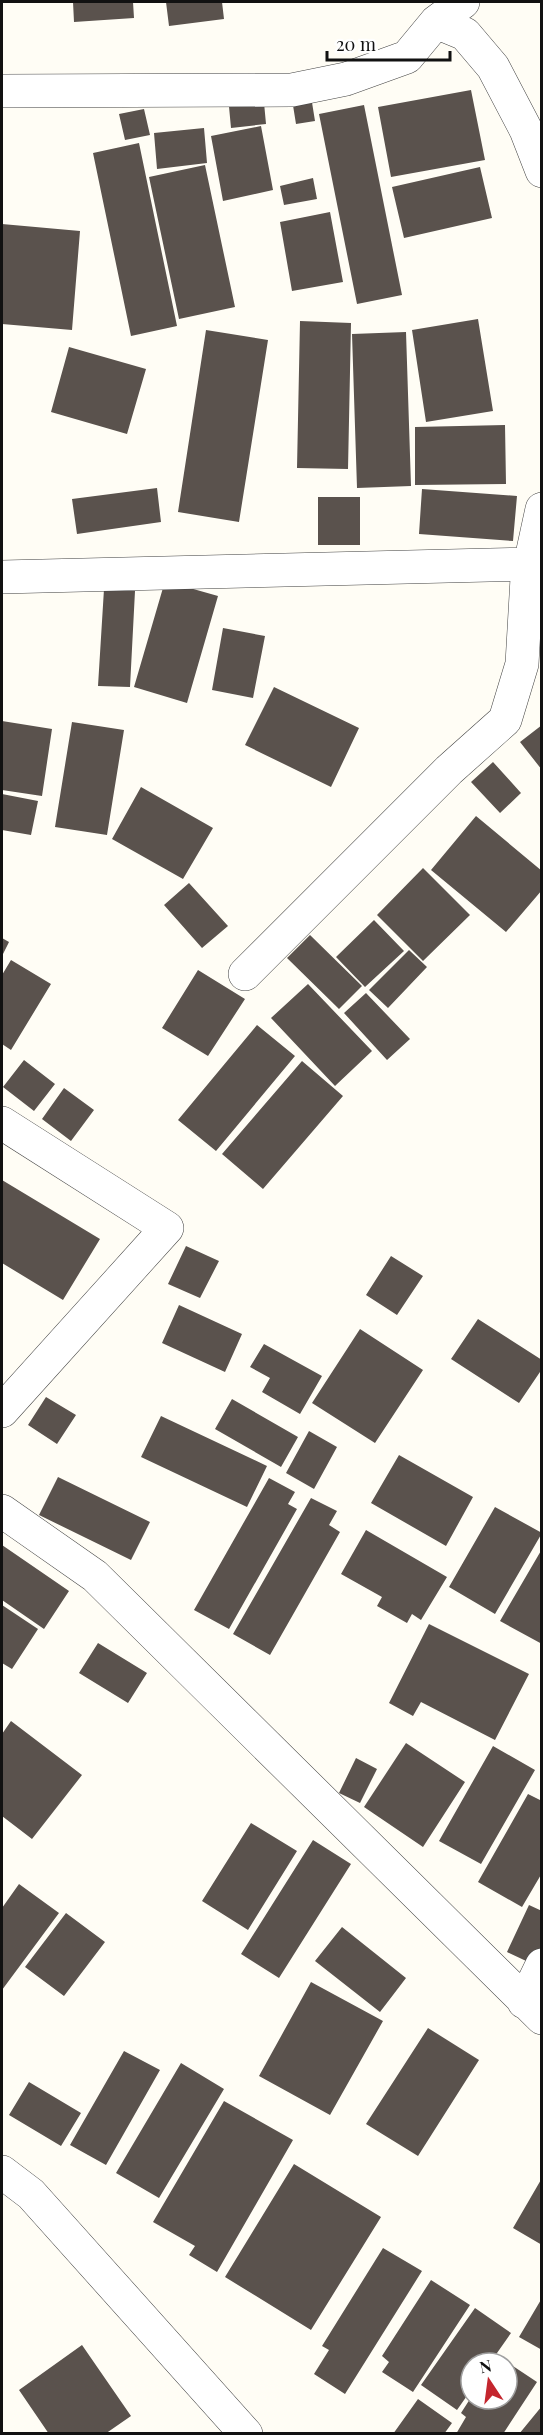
<svg xmlns="http://www.w3.org/2000/svg" width="543" height="2435" font-family="'Playfair Display',serif">
<style>
.building{fill:#5a524d}
.lines{fill:none;stroke-linecap:round;stroke-linejoin:round}
.minor-casing{stroke:#444;stroke-width:34}
.minor{stroke:#fff;stroke-width:33}
</style>
<rect width="100%" height="100%" fill="#fffdf5"/>
<path class="building" d="M 73,2 L 133,2 L 134,18 L 74,22 Z
M 166,2 L 222,2 L 224,19 L 169,26 Z
M 310,90 L 315,121 L 296,124 L 291,93 Z
M 471,90 L 485,160 L 391,177 L 378,107 Z
M 263,92 L 266,124 L 231,128 L 228,96 Z
M 364,105 L 402,295 L 357,304 L 319,114 Z
M 144,109 L 150,135 L 125,140 L 119,114 Z
M 261,126 L 273,190 L 223,201 L 211,136 Z
M 204,128 L 207,163 L 157,169 L 154,133 Z
M 139,143 L 177,326 L 131,336 L 93,153 Z
M 205,165 L 235,307 L 179,319 L 149,177 Z
M 480,167 L 492,218 L 404,238 L 392,187 Z
M 313,178 L 317,199 L 284,205 L 280,186 Z
M 330,212 L 343,282 L 292,291 L 280,222 Z
M 2,224 L 80,231 L 72,330 L 2,324 Z
M 478,319 L 493,411 L 426,422 L 412,330 Z
M 300,321 L 351,323 L 348,469 L 297,468 Z
M 206,330 L 268,340 L 239,522 L 178,512 Z
M 406,332 L 411,486 L 357,488 L 352,334 Z
M 69,347 L 146,369 L 127,434 L 51,412 Z
M 505,425 L 506,484 L 415,485 L 415,427 Z
M 157,488 L 161,522 L 77,534 L 72,499 Z
M 422,489 L 517,496 L 513,541 L 419,534 Z
M 318,497 L 360,497 L 360,545 L 318,545 Z
M 165,581 L 218,596 L 187,703 L 134,687 Z
M 104,589 L 135,591 L 130,687 L 98,686 Z
M 223,628 L 265,636 L 253,698 L 212,690 Z
M 274,687 L 359,728 L 331,787 L 245,745 Z
M 2,721 L 52,729 L 42,796 L 2,790 Z
M 72,722 L 124,730 L 107,835 L 55,827 Z
M 542,725 L 542,770 L 520,742 Z
M 493,762 L 521,793 L 500,813 L 471,782 Z
M 141,787 L 213,828 L 183,879 L 112,839 Z
M 2,794 L 38,801 L 31,835 L 2,830 Z
M 476,816 L 542,871 L 542,890 L 506,932 L 431,870 Z
M 423,868 L 470,915 L 423,961 L 377,915 Z
M 189,883 L 228,926 L 202,948 L 164,905 Z
M 374,920 L 404,951 L 365,987 L 336,957 Z
M 310,935 L 362,986 L 339,1009 L 287,958 Z
M 2,938 L 9,942 L 2,956 Z
M 409,950 L 427,967 L 388,1008 L 369,990 Z
M 11,960 L 51,984 L 11,1050 L 2,1044 L 2,975 Z
M 198,970 L 245,999 L 208,1056 L 162,1028 Z
M 308,984 L 372,1051 L 335,1086 L 271,1018 Z
M 366,993 L 410,1039 L 387,1060 L 344,1013 Z
M 257,1025 L 295,1056 L 216,1151 L 178,1120 Z
M 24,1060 L 55,1084 L 34,1111 L 3,1087 Z
M 302,1061 L 343,1096 L 263,1189 L 222,1154 Z
M 64,1088 L 94,1110 L 71,1141 L 42,1119 Z
M 2,1180 L 100,1239 L 63,1300 L 2,1263 Z
M 186,1246 L 219,1261 L 200,1298 L 168,1284 Z
M 391,1256 L 423,1276 L 397,1315 L 366,1295 Z
M 179,1305 L 242,1334 L 225,1372 L 162,1343 Z
M 478,1319 L 542,1360 L 542,1369 L 519,1403 L 451,1359 Z
M 360,1329 L 423,1370 L 375,1443 L 312,1403 Z
M 264,1344 L 322,1376 L 300,1414 L 262,1392 L 270,1378 L 250,1367 Z
M 46,1397 L 76,1415 L 57,1444 L 28,1425 Z
M 232,1399 L 298,1437 L 281,1467 L 215,1429 Z
M 161,1416 L 267,1466 L 247,1507 L 141,1457 Z
M 309,1431 L 337,1447 L 314,1489 L 286,1473 Z
M 399,1455 L 473,1497 L 446,1546 L 371,1503 Z
M 58,1477 L 150,1522 L 131,1560 L 39,1515 Z
M 269,1478 L 295,1492 L 288,1504 L 297,1509 L 229,1629 L 194,1610 Z
M 311,1498 L 337,1511 L 329,1525 L 340,1532 L 270,1655 L 233,1634 Z
M 495,1507 L 542,1533 L 495,1614 L 449,1587 Z
M 366,1530 L 447,1577 L 421,1620 L 412,1614 L 407,1623 L 377,1606 L 382,1597 L 341,1574 Z
M 2,1545 L 69,1591 L 44,1629 L 2,1600 Z
M 542,1549 L 542,1644 L 500,1621 Z
M 2,1605 L 38,1629 L 12,1669 L 2,1663 Z
M 429,1624 L 529,1674 L 495,1740 L 421,1702 L 413,1716 L 389,1703 Z
M 98,1643 L 147,1673 L 128,1703 L 79,1673 Z
M 11,1721 L 82,1775 L 32,1839 L 2,1816 L 2,1734 Z
M 406,1743 L 465,1782 L 423,1847 L 364,1807 Z
M 493,1746 L 535,1770 L 481,1864 L 439,1841 Z
M 356,1758 L 377,1769 L 360,1803 L 339,1793 Z
M 528,1794 L 542,1801 L 542,1873 L 522,1907 L 478,1882 Z
M 251,1823 L 297,1851 L 248,1930 L 202,1901 Z
M 313,1840 L 351,1864 L 279,1978 L 241,1954 Z
M 19,1884 L 59,1913 L 2,1990 L 2,1908 Z
M 529,1905 L 542,1911 L 542,1961 L 539,1967 L 507,1952 Z
M 66,1913 L 105,1942 L 64,1996 L 25,1967 Z
M 342,1927 L 406,1978 L 380,2012 L 315,1961 Z
M 311,1982 L 383,2021 L 330,2115 L 259,2076 Z
M 428,2028 L 479,2060 L 418,2156 L 366,2124 Z
M 124,2051 L 160,2070 L 106,2165 L 70,2145 Z
M 181,2063 L 224,2089 L 159,2198 L 116,2173 Z
M 29,2082 L 81,2113 L 61,2146 L 9,2115 Z
M 224,2101 L 293,2140 L 217,2272 L 189,2255 L 195,2246 L 153,2222 Z
M 294,2164 L 381,2217 L 311,2330 L 225,2277 Z
M 542,2178 L 542,2245 L 513,2228 Z
M 383,2248 L 422,2271 L 345,2394 L 314,2374 L 329,2350 L 322,2346 Z
M 431,2280 L 470,2305 L 413,2392 L 382,2372 L 389,2362 L 382,2356 Z
M 542,2298 L 542,2350 L 519,2337 Z
M 475,2308 L 511,2333 L 490,2363 L 471,2363 L 471,2390 L 457,2410 L 421,2385 Z
M 82,2345 L 131,2416 L 105,2434 L 49,2434 L 19,2390 Z
M 498,2356 L 537,2382 L 503,2434 L 456,2434 L 466,2417 L 461,2413 L 470,2399 L 507,2399 L 507,2363 L 494,2363 Z
M 418,2399 L 452,2423 L 444,2434 L 393,2434 Z
M 542,2406 L 542,2434 L 519,2434 Z"/>
<g class="lines">
<g class="minor-casing">
<path id="minor" d="M 436,22 L 465,34 L 493,67 L 526,130 L 542,171
M 2,91 L 292,90 L 346,79 L 407,57 L 436,22 L 463,2
M 2,577 L 530,564
M 245,974 L 449,770 L 505,720 L 522,664 L 527,578 L 542,509
M 2,1123 L 167,1228 L 2,1411
M 2,1511 L 95,1576 L 542,2018
M 524,2002 L 542,1965
M 2,2172 L 31,2194 L 246,2434"/>
</g>
<use href="#minor" class="minor"/>
</g>
<rect width="543" height="2435" fill="none" stroke="#111111" stroke-width="6"/>
<g transform="translate(489 2381) rotate(347)"><circle r="28" fill="#ffffff" stroke="#a0a0a0" stroke-width="1.5"/>
<path d="M0-4.5L10 22L0 15L-10 22Z" fill="#c4262e"/>
<text y="-9" font-size="16" font-weight="bold" text-anchor="middle" fill="#111111">N</text>
</g>
<path d="M327 51v9h123v-9" fill="none" stroke="#111111" stroke-width="3"/>
<text x="336" y="51" font-size="18" fill="#111111" stroke="#ffffff" stroke-width="4.5" paint-order="stroke">20 m</text>
</svg>
